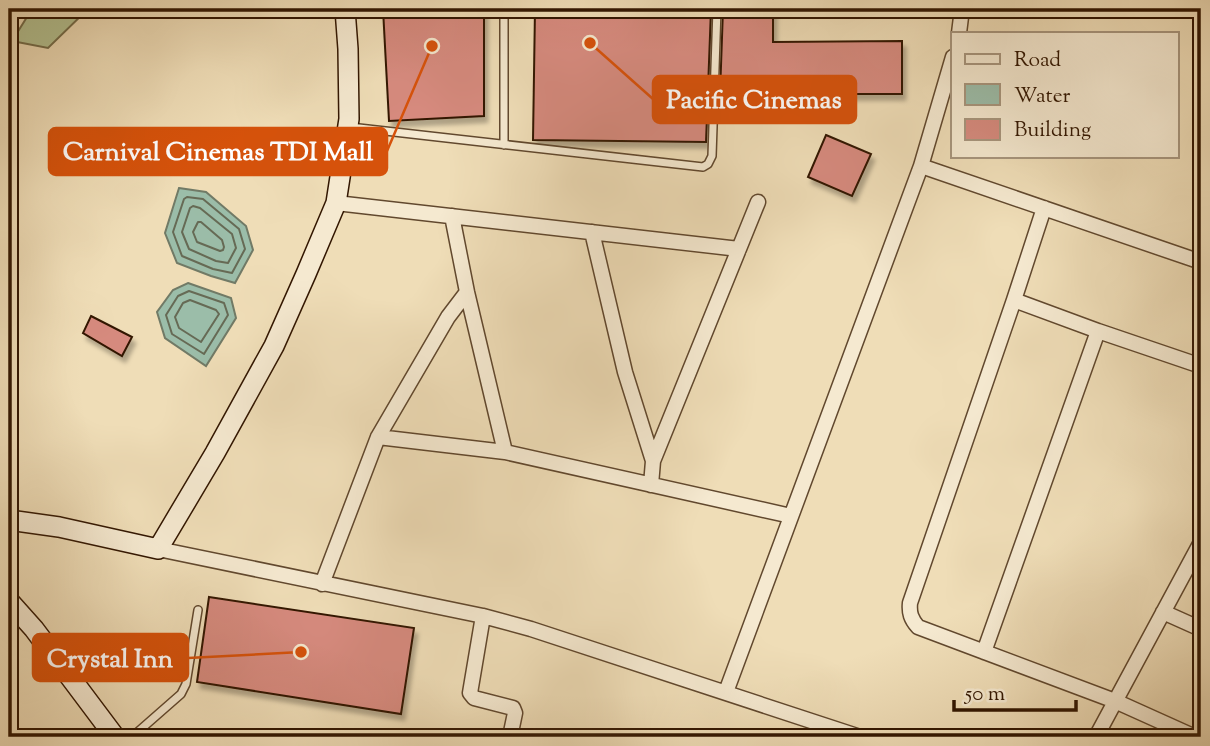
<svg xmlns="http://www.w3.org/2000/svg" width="1210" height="746" font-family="'Sorts Mill Goudy',serif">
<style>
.green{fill:#b4c292;stroke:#736c4a;stroke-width:2}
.water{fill:#9bbda9;stroke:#717a66;stroke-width:2}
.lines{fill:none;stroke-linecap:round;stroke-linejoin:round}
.shore{stroke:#666a55;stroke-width:2}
.building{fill:#d68a7e;stroke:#321601;stroke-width:2;filter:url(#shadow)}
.lane-casing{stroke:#61482e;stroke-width:10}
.street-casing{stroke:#61482e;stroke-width:17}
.secondary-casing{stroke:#321601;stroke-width:22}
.lane{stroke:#f5e9d0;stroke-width:7}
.street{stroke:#f5e9d0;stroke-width:14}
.secondary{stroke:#f5e9d0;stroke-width:19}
.leader{fill:none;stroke:#d6520b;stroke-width:2.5}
.callout-dot{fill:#d6520b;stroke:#f5e9d0;stroke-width:2.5}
.callout{fill:#d6520b;stroke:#d6520b;stroke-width:2.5}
.callout-label{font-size:26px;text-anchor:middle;font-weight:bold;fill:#fff}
</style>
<defs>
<filter id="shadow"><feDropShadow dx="3.5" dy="6" stdDeviation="2" flood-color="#0004"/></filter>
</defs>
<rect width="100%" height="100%" fill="#efddb7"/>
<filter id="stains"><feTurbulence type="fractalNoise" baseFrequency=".00286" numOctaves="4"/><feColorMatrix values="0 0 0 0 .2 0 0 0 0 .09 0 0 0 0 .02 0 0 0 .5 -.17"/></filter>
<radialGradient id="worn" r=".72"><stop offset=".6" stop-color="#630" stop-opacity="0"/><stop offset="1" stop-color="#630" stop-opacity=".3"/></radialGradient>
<path class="green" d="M 32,9 L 88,9 L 48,48 L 12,41 Z"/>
<path class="water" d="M 179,188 L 206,192 L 246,226 L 253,250 L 235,283 L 211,276 L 177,263 L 165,233 Z
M 188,283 L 231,298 L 236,318 L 206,366 L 165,338 L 157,312 L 173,290 Z"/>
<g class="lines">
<path class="shore" d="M 187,197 L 203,199 L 239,229 L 245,249 L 232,273 L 213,269 L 182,256 L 173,232 L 184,199 Z
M 193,206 L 200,208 L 232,234 L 236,248 L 228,263 L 216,261 L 189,249 L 182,232 L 190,208 Z
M 198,222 L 201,222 L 222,240 L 224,247 L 223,250 L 220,251 L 197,242 L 193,232 Z
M 189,291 L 224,303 L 228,315 L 204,354 L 172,334 L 166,315 L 178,296 Z
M 190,300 L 216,310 L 219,314 L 201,342 L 179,328 L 175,317 L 183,303 Z"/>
</g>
<path class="building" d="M 383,9 L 484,9 L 484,116 L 389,121 Z
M 535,9 L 711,9 L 706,142 L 533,140 Z
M 723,9 L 773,9 L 773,42 L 902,41 L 902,94 L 720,94 Z
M 826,135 L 871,154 L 852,196 L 808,177 Z
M 91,316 L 132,337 L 122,356 L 83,333 Z
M 209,597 L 414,628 L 401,714 L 197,682 Z"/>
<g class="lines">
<g class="lane-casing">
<path id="lane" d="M 504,9 L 504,145
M 350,127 L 703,167 L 708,164 L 712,156 L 717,9
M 132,737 L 181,694 L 186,684 L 198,610"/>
</g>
<g class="street-casing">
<path id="street" d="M 959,33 L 962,9
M 921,166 L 1201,262
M 336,203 L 739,249
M 1044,208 L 1014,300 L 910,603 C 909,613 911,619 918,627 L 1115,701 L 1195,737
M 452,216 L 467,292 L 505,452 L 791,516
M 592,232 L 625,372 L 653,461
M 1014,300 L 1098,331 L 1201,366
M 378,437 L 505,452
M 651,485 L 653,461 L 758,202
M 158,549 L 483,616 L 531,629 L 860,737
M 322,584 L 378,437 L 448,317 L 467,292
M 1163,612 L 1201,629
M 483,616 L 470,693 L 474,698 L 513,708 L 515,713 L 510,737
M 984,652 L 1098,331
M 726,692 L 921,166 L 953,57
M 1096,737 L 1201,542"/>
</g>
<g class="secondary-casing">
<path id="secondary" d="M 9,520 L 59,527 L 158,549 L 215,453 L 274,346 L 306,274 L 336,203 L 349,119 L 348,49 L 345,9
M 9,601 L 34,629 L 115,737"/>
</g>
<use href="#lane" class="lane"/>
<use href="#street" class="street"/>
<use href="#secondary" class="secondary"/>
</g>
<path class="leader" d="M590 43L653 99M432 46L387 151M301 652L188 658"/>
<g class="callout-dot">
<circle cx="590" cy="43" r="7"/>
<circle cx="432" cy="46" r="7"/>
<circle cx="301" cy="652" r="7"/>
</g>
<g class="callout">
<rect x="653" y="76" width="203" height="47" rx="7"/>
<rect x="49" y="128" width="338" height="47" rx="7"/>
<rect x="33" y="634" width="155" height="47" rx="7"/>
</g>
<g class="callout-label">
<text x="754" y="108">Pacific Cinemas</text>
<text x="218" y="160">Carnival Cinemas TDI Mall</text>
<text x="110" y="667">Crystal Inn</text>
</g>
<rect width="1210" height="746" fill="none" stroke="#efddb7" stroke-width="35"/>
<rect x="10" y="10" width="1189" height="725" fill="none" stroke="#321601" stroke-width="3.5"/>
<rect x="18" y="18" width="1175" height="711" fill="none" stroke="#321601" stroke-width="2"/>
<rect x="951" y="32" width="228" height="126" fill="#f5e9d0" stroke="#a7957d" stroke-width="2"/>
<rect x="965" y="54" width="35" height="10" fill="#f5e9d0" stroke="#a7957d" stroke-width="2"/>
<text x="1014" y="66" font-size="21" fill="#321601">Road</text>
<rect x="965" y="84" width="35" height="21" fill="#9bbda9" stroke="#a7957d" stroke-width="2"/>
<text x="1014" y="102" font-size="21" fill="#321601">Water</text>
<rect x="965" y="119" width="35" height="21" fill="#d68a7e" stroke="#a7957d" stroke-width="2"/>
<text x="1014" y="136" font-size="21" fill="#321601">Building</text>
<path d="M954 700v10h122v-10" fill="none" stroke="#321601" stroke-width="3.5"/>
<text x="965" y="700" font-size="21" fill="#321601" stroke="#f5e9d0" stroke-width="5" paint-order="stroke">50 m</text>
<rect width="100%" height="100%" filter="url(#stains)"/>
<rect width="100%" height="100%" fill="url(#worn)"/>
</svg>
